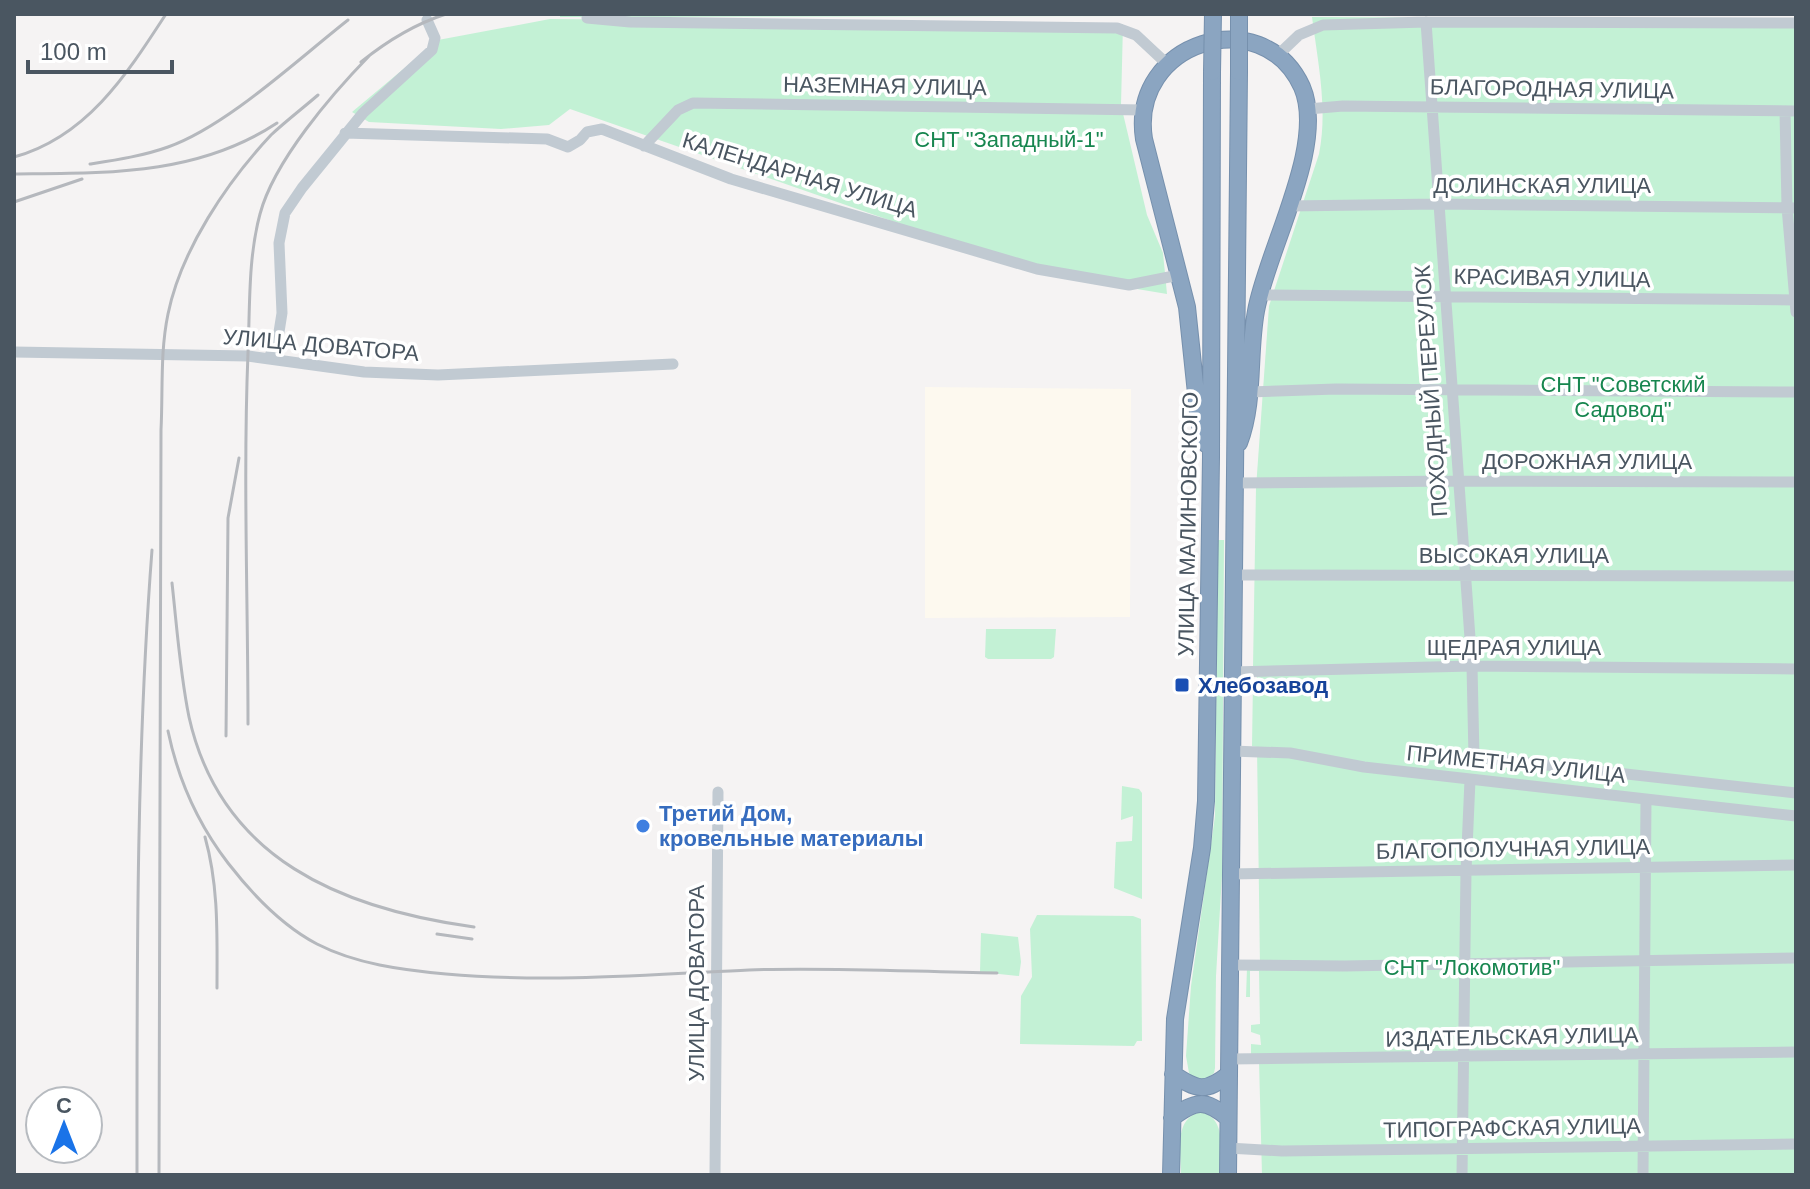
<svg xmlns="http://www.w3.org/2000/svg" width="1810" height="1189" font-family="Helvetica,sans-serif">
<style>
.commercial{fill:#fdf9ef}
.green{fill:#c3f1d5}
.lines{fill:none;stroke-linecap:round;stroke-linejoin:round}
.highway-casing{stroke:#7690ad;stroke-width:18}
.minor{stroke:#c1cad2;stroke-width:11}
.highway{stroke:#8ba5c1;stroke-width:16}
.rail{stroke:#b5b8bd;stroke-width:3}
.highway-bridge-casing{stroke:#7690ad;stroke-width:18;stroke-linecap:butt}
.highway-bridge{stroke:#8ba5c1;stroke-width:16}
.transit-dot{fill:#1a4fb4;stroke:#fff;stroke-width:3}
.shop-dot{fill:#3f7fe0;stroke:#fff;stroke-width:3}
.labels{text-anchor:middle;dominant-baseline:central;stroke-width:7;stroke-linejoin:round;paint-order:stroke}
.street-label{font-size:22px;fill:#4a5661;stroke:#fff}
.park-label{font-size:22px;fill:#17864f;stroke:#fff}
.transit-label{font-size:22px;font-weight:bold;fill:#164399;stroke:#fff;text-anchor:start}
.shop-label{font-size:22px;font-weight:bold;fill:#366cbe;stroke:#fff;text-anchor:start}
</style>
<rect width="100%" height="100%" fill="#f5f3f3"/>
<path class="commercial" d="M 925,387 L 1131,389 L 1130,617 L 925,618 Z"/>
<path class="green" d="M 560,14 L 1188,14 L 1188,16 L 560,17 Z
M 1312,17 L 1796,19 L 1796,1175 L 1262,1175 L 1259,1061 L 1251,1056 L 1251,1044 L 1261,1045 L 1260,1035 L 1251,1032 L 1251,1025 L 1260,1024 L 1259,971 L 1250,971 L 1250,997 L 1246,997 L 1247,968 L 1260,967 L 1257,747 L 1252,746 L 1253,680 L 1257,679 L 1256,668 L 1253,667 L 1256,488 L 1269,306 L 1319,154 C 1328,109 1318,63 1312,17 Z
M 550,19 L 1123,24 L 1121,105 L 1147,215 L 1163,253 L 1167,294 L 1041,273 L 570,109 L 549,125 L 501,129 L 369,122 L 352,112 L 438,40 Z
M 1218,540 L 1224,540 L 1222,875 L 1216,976 L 1215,1068 L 1214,1073 L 1205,1080 L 1193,1078 L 1189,1073 L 1186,1056 L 1191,986 L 1215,816 Z
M 986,629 L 1056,629 L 1054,657 L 1051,659 L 988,659 L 985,657 Z
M 1122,786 L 1139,789 L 1142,793 L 1142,899 L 1114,888 L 1116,842 L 1132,841 L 1133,816 L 1121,820 Z
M 1037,915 L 1133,916 L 1141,919 L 1142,1041 L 1137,1041 L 1134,1046 L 1020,1044 L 1021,996 L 1032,977 L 1030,929 Z
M 981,933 L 1018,937 L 1021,962 L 1019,976 L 980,972 Z
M 1202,1112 C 1228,1120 1220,1153 1219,1175 L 1181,1175 C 1181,1152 1173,1117 1202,1112 Z"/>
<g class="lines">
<g class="highway-casing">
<path id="highway" d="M 1207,445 L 1199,422 L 1187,307 L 1144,139 C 1129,42 1262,0 1302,87 C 1327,145 1267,249 1256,311 C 1248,354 1255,401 1239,443
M 1173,1074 C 1197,1090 1205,1093 1229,1074
M 1172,1118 C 1196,1100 1205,1099 1228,1118
M 1171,1175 L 1175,1019 L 1202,848 L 1206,801 L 1211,457 L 1212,72
M 1228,1175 L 1239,72"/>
</g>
<path class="minor" d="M 587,18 L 630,22 L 1117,28 L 1136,35 L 1166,63
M 1426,22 L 1472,666 L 1474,757 L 1796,793
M 1278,55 L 1299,35 L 1323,25 L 1426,22 L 1796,23
M 1308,109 L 1343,106 L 1796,111
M 1785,111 L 1787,207 L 1796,312
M 345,133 L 547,139 L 568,147 L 580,140 L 587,132 L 602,129 L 731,179 L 1037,269 L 1129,285 L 1179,275
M 644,146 L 678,110 L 693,103 L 1143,110
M 1288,206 L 1438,204 L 1796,208
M 1259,295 L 1796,300
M 14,352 L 248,356 L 364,372 L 438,375 L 673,364
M 269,359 L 279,332 L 282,313 L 279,243 L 285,213 L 302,188 L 363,113 L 432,50 L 435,38 L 427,20
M 1249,392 L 1336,389 L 1796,392
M 1234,483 L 1457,481 L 1796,482
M 1233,575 L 1796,576
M 1232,672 L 1472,666 L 1796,669
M 1232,751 L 1290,753 L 1364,767 L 1796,816
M 1231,874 L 1796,865
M 1229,965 L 1344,966 L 1796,958
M 1229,1059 L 1796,1052
M 1228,1148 L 1282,1151 L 1796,1144
M 715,1175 L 718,792
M 1462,1175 L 1466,871 L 1470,780
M 1643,1175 L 1646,799"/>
<use href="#highway" class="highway"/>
<path class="rail" d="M 361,62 C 387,41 415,24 446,14
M 14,157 C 87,137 127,74 166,14
M 90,164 C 116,160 143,156 168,147 C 227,126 297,60 348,20
M 14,174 C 105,173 197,176 277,123
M 14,202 L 82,179
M 172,583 C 177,628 180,673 189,717 C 221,860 343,909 474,927
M 248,724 C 248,601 243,476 248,353 C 250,307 248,258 260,214 C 274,161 332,94 370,55
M 168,731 C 178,779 198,824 228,863 C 252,894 281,925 317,944 C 356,964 402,970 446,974 C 546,983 648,975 749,970 C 831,967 915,972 997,973
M 226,736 L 228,518 L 239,458
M 205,837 C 219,887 217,936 217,988
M 437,934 L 472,939
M 137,1175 C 137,967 136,758 152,550
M 159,1175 L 161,430 C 163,392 160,352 168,314 C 181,250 227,182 271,135 C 286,121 303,108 318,95"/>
<g class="highway-bridge-casing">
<path id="highway-bridge" d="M 1212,72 L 1213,14
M 1239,72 L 1239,14"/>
</g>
<use href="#highway-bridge" class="highway-bridge"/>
</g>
<rect class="transit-dot" x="1174" y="677" width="16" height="16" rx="4"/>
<circle class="shop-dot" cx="643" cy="826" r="8"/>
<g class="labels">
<g class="street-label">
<text transform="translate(885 86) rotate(1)">НАЗЕМНАЯ УЛИЦА</text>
<text transform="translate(1552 89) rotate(1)">БЛАГОРОДНАЯ УЛИЦА</text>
<text transform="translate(800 175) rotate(17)">КАЛЕНДАРНАЯ УЛИЦА</text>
<text x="1542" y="185">ДОЛИНСКАЯ УЛИЦА</text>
<text transform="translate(1552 278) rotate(1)">КРАСИВАЯ УЛИЦА</text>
<text transform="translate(321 345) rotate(5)">УЛИЦА ДОВАТОРА</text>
<text transform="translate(1431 391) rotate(-94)">ПОХОДНЫЙ ПЕРЕУЛОК</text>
<text x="1587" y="461">ДОРОЖНАЯ УЛИЦА</text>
<text transform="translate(1188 524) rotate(-89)">УЛИЦА МАЛИНОВСКОГО</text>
<text x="1514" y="555">ВЫСОКАЯ УЛИЦА</text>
<text x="1514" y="647">ЩЕДРАЯ УЛИЦА</text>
<text transform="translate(1516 764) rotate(6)">ПРИМЕТНАЯ УЛИЦА</text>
<text transform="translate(1513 849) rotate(-1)">БЛАГОПОЛУЧНАЯ УЛИЦА</text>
<text transform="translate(696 983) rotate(-90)">УЛИЦА ДОВАТОРА</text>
<text transform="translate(1512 1037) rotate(-1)">ИЗДАТЕЛЬСКАЯ УЛИЦА</text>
<text transform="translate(1512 1128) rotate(-1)">ТИПОГРАФСКАЯ УЛИЦА</text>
</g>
<g class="park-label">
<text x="1009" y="139">СНТ "Западный-1"</text>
<text x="1623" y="384">СНТ "Советский<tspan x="1623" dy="25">Садовод"</tspan></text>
<text x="1472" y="967">СНТ "Локомотив"</text>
</g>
<g class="transit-label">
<text x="1198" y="685">Хлебозавод</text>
</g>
<g class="shop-label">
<text x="659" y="813">Третий Дом,<tspan x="659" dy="25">кровельные материалы</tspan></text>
</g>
</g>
<rect width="1810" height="1189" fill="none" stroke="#4a5661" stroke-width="32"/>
<g transform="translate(64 1125)"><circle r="38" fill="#ffffff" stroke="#b7bbc0" stroke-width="2"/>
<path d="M0-6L14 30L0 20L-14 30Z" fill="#1a73e8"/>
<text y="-12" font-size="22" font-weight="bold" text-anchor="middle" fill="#4a5661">С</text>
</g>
<path d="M28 60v12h144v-12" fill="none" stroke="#4a5661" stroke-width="4"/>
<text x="40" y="60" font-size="24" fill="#4a5661" stroke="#ffffff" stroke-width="6" paint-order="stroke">100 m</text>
</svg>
